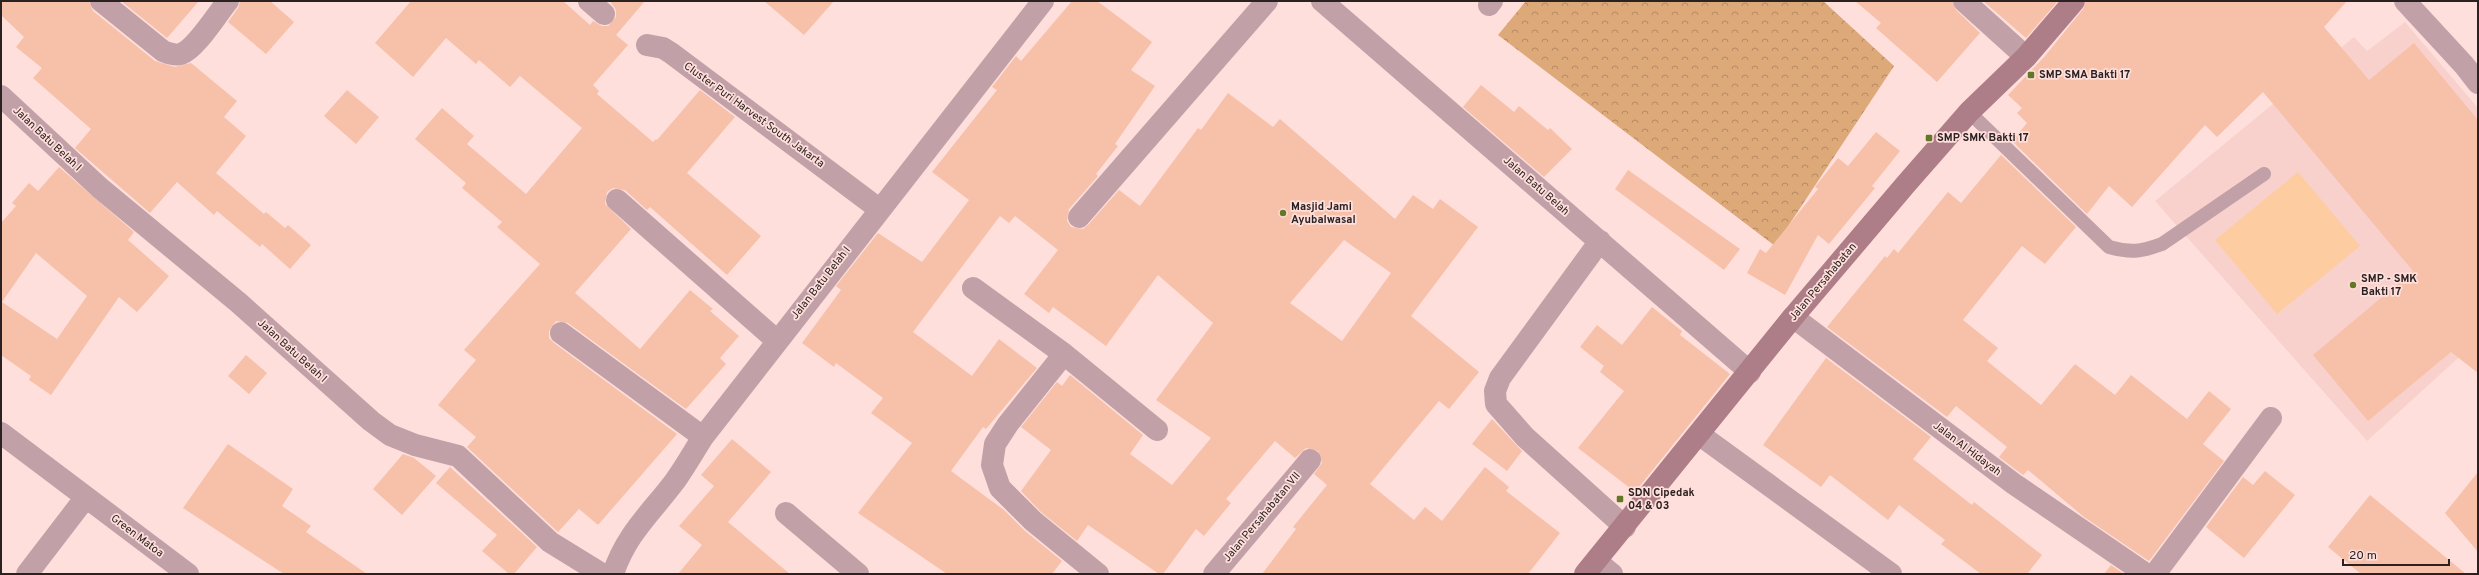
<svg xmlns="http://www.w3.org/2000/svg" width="2479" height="575" font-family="Overpass,sans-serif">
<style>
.built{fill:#f8d1cd}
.forest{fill:url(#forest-crowns)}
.garden{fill:#fdcca0}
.building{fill:#f7c0a9;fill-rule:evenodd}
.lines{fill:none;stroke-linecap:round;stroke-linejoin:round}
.lane{stroke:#c2a0a7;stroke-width:14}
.street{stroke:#c2a0a7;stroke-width:22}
.secondary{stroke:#ad7e88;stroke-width:22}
.poi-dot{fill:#647727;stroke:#fedfdc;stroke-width:1.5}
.labels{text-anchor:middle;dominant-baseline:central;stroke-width:3.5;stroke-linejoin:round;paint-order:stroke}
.poi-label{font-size:11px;font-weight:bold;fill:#2b2120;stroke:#fedfdc;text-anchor:start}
.street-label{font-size:11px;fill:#2b2120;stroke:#fedfdc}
</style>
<defs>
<pattern id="forest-crowns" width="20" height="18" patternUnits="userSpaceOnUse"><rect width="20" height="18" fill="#dea979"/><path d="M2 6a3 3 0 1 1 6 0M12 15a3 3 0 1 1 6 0" fill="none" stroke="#b48963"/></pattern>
</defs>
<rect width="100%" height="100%" fill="#fedfdc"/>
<path class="built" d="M 2405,22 L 2478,108 L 2478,340 L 2367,441 L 2155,201 L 2354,37 L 2367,51 Z"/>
<path class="forest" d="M 1526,1 L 1823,1 L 1894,66 L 1775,246 L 1498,35 Z"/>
<path class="garden" d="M 2298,172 L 2360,246 L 2277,314 L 2215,240 Z"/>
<path class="building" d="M 1,1 L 89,1 L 93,11 L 155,61 L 175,67 L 191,63 L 237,101 L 224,117 L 246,136 L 216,173 L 264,214 L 266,212 L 285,228 L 288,225 L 311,245 L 290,269 L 262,244 L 260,247 L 217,211 L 214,215 L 177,182 L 150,213 L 75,148 L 91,129 L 33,78 L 42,68 L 16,47 L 24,37 L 1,15 Z
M 121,1 L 199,1 L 167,38 Z
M 240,1 L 270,1 L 294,22 L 266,54 L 228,22 L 238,8 Z
M 411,1 L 563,1 L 590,25 L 593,21 L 602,26 L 608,26 L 616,17 L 616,10 L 610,1 L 645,1 L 616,35 L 628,45 L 593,85 L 599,91 L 597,94 L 653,142 L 656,139 L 657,140 L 700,90 L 735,117 L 687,173 L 761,236 L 727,275 L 650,207 L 647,210 L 625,190 L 613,188 L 607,192 L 605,204 L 631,229 L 575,293 L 640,349 L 690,290 L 713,309 L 710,311 L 739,336 L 720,358 L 726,364 L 686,409 L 568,323 L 556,321 L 549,331 L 549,338 L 554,343 L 677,434 L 598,525 L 579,509 L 558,532 L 467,447 L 476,437 L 438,405 L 476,360 L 464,350 L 540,264 L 497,227 L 502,222 L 462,188 L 466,183 L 415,139 L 442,108 L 474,136 L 467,144 L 526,194 L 582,128 L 520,76 L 510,87 L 479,60 L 476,64 L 446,38 L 413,77 L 375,43 Z
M 764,1 L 834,1 L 804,35 Z
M 1072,1 L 1097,1 L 1152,42 L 1131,70 L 1155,86 L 1115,144 L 1118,146 L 1096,174 L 1098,176 L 1069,209 L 1067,221 L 1071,227 L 1083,229 L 1088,225 L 1119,190 L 1140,206 L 1198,128 L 1201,130 L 1228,93 L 1273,127 L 1280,119 L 1395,219 L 1413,195 L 1433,209 L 1440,199 L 1478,227 L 1411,316 L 1479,372 L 1449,409 L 1439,401 L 1370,484 L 1414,520 L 1425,507 L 1442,521 L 1485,467 L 1509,487 L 1506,491 L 1560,533 L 1528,574 L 1262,574 L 1296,529 L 1293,527 L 1327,485 L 1314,474 L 1322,463 L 1318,451 L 1306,448 L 1295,458 L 1275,441 L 1226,499 L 1231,503 L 1204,536 L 1196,529 L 1163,574 L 1159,574 L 1088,525 L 1077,541 L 1041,512 L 1021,491 L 1051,450 L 1021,427 L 1057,382 L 1062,386 L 1070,375 L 1143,435 L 1130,454 L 1172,485 L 1211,438 L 1156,400 L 1213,323 L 1158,275 L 1106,346 L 1053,307 L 1049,313 L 1024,294 L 1058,250 L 1015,216 L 1009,223 L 1000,216 L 913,332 L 972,376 L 999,339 L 1037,368 L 986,429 L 983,427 L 951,471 L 1004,510 L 1025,531 L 1062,561 L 1052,574 L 947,574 L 858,513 L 912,443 L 871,413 L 883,398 L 836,363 L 834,367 L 802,343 L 841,290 L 836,286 L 878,233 L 922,262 L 969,200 L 932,172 L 997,90 L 992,87 L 1016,56 L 1021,61 ZM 1344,240 L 1391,273 L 1342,341 L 1290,303 Z
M 1855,1 L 1952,1 L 1956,10 L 1980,33 L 1937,82 L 1876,28 L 1881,23 Z
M 1983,1 L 2058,1 L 2026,38 Z
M 2086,1 L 2347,1 L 2324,27 L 2369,80 L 2414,43 L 2478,120 L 2478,373 L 2451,352 L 2368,421 L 2313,355 L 2413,271 L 2263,92 L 2217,137 L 2205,125 L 2132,207 L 2109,186 L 2087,214 L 2012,141 L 2027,123 L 2017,113 L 2022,108 L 2008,95 L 2045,56 L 2083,9 Z
M 1481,85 L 1514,112 L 1519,106 L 1548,130 L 1550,128 L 1572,149 L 1544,177 L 1463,107 Z
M 347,90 L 379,117 L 356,144 L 324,116 Z
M 1876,132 L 1900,151 L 1872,186 L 1875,188 L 1829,244 L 1818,235 L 1785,295 L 1747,273 L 1760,249 L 1766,253 L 1818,189 L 1815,187 L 1838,158 L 1848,166 Z
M 2001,155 L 2076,227 L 2045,264 L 2022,246 L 1963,320 L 1998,348 L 1987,361 L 2041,405 L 2075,364 L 2115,395 L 2131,375 L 2187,419 L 2209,391 L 2231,409 L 2203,444 L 2224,461 L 2149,561 L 2084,517 L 2028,470 L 2023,475 L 1999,457 L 2007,447 L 1956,406 L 1947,417 L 1827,327 L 1885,256 L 1887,258 L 1894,249 L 1898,253 L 1948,192 L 1961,203 Z
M 59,167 L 134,232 L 128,240 L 169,276 L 137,312 L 119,297 L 51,395 L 29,380 L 31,376 L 1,355 L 1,223 L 16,206 L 12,203 L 29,183 L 38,191 ZM 36,253 L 87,296 L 57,339 L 2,302 Z
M 1628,170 L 1740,249 L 1724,270 L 1615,189 Z
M 1652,307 L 1682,331 L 1680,335 L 1730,374 L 1635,492 L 1578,448 L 1624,391 L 1600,372 L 1604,366 L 1580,347 L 1597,325 L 1622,345 Z
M 246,355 L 267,373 L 249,394 L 228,376 Z
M 1826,358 L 1931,437 L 1913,459 L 1972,505 L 1974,502 L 2042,555 L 2027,574 L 1981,574 L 1941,544 L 1945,540 L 1899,505 L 1888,520 L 1830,475 L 1821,487 L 1763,445 Z
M 1492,419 L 1522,451 L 1507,471 L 1472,444 Z
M 732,439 L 771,472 L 728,522 L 790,574 L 678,574 L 702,545 L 679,526 L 714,486 L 701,475 Z
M 228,444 L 293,489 L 282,506 L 311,526 L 306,532 L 367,574 L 284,574 L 183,508 Z
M 403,454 L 414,458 L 436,476 L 402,515 L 373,489 Z
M 450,467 L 537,547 L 514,574 L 509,574 L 482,551 L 497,535 L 436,483 Z
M 2265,471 L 2295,495 L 2244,558 L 2206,527 L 2243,477 L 2253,485 Z
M 2478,472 L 2478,552 L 2445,513 Z
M 2370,495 L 2466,574 L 2361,574 L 2328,547 Z
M 2111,565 L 2124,574 L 2104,574 Z"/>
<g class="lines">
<path class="lane" d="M 1969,112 L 2109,247 C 2131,253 2140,252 2162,244 L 2264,174"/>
<path class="street" d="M 101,1 L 163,51 C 168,53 174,56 181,54 C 196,49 217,14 228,1
M 589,1 L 604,14
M 1322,1 L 1750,372
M 1964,1 L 2026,57
M 2405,1 L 2464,65 L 2478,83
M 1489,5 L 1492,1
M 647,45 L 663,48 L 671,53 L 879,209
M 1,96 L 100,188 L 239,303 L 371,421 L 390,435 L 415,445 L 458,456 L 550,542 L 602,574
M 617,200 L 776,340
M 1079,217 L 1267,1
M 1600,241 L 1500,378 L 1495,391 L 1496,404 L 1525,437 L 1625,527
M 973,288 L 1064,354 L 1157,430
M 1793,317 L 2014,484 L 2146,574
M 561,333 L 703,437
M 1064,354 L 1008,424 L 995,444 L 992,465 L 1000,488 L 1033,521 L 1098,574
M 1,433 L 188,574
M 1700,435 L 1891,574
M 786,513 L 858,574
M 1596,561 L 1612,574
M 27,574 L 86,497
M 613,574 C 626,534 651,513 675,481 C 685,467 694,451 703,437 L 1043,1
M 1214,574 L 1310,460
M 2155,574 L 2271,418"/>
<path class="secondary" d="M 1585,574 L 1793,317 L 1906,184 L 1969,112 L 2026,57 L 2074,1"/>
</g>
<g class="poi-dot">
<rect x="2027" y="71" width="8" height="8" rx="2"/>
<rect x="1925" y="134" width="8" height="8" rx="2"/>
<circle cx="1283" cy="213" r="4"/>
<circle cx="2353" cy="285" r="4"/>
<rect x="1616" y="495" width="8" height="8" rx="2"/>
</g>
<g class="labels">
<g class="poi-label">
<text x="2039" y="75">SMP SMA Bakti 17</text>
<text x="1937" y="138">SMP SMK Bakti 17</text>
<text x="1291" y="207">Masjid Jami<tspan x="1291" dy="13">Ayubalwasal</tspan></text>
<text x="2361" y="279">SMP - SMK<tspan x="2361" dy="13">Bakti 17</tspan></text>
<text x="1628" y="493">SDN Cipedak<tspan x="1628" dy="13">04 &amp; 03</tspan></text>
</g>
<g class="street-label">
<text transform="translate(754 115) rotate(36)">Cluster Puri Harvest South Jakarta</text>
<text transform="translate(47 139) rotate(43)">Jalan Batu Belah I</text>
<text transform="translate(1536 186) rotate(41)">Jalan Batu Belah</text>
<text transform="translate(1823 282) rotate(-50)">Jalan Persahabatan</text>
<text transform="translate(821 283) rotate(-52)">Jalan Batu Belah I</text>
<text transform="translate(292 351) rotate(42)">Jalan Batu Belah I</text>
<text transform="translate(1967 449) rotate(37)">Jalan Al Hidayah</text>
<text transform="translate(1262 517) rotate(-50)">Jalan Persahabatan VII</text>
<text transform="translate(137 536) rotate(37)">Green Matoa</text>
</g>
</g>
<rect width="2479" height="575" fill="none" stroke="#2b2120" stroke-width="4"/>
<path d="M2343 559v6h106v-6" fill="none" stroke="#2b2120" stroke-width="2"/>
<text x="2349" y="559" font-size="12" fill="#2b2120" stroke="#fedfdc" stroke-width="3" paint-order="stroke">20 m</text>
</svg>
